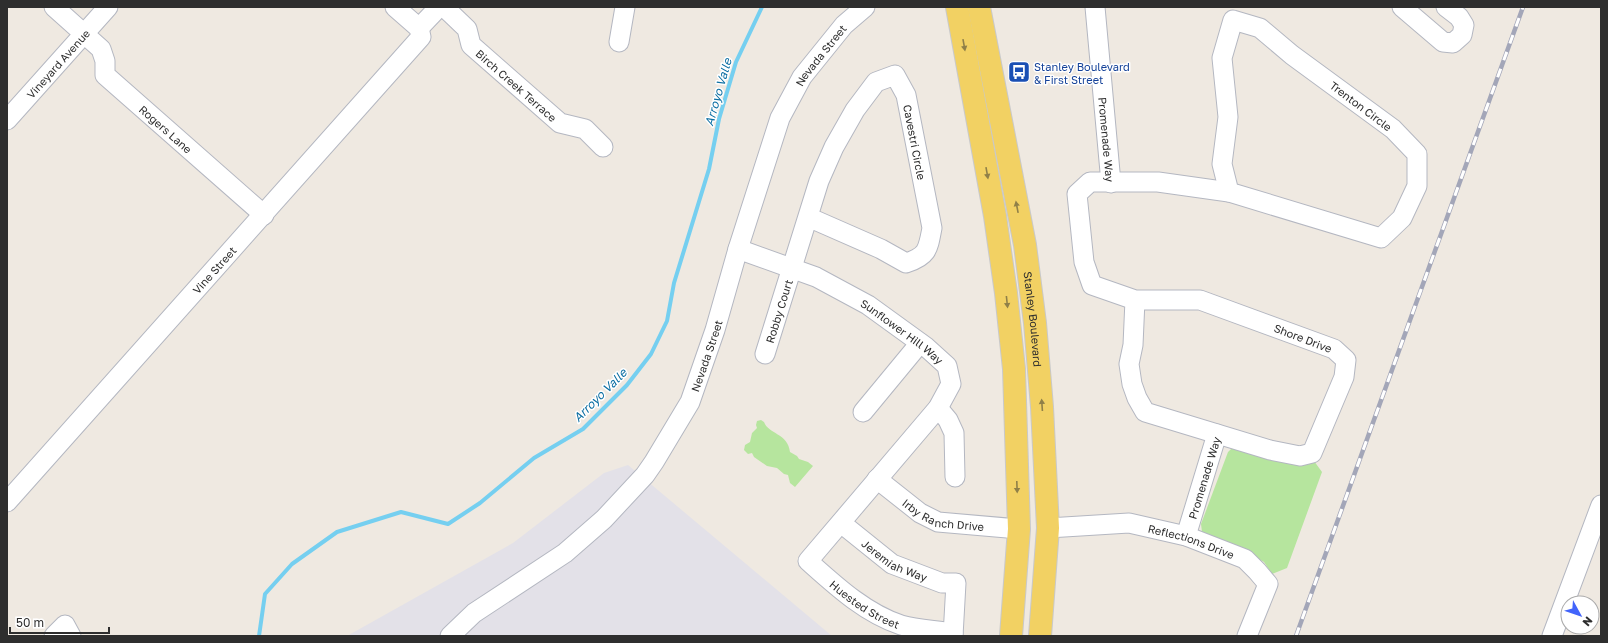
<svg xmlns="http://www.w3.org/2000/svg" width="1608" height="643" font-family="'Golos Text',sans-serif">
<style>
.industrial{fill:#e3e1e8}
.green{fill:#b6e59e}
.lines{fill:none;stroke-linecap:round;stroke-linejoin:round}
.stream{stroke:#75cff0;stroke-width:4}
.minor-casing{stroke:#b4b7c1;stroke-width:21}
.major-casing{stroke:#c9c9c9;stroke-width:24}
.minor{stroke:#fff;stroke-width:19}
.major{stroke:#f2d163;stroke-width:22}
.rail-casing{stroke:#a3a6b8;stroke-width:4.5}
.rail{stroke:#fff;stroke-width:3;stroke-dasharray:9;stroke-linecap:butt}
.oneway{fill:#908048}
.labels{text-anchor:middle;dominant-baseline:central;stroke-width:3;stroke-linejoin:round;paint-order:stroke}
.street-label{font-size:11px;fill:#2e2e2e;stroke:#fff}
.transit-label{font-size:11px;fill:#164399;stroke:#fff;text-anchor:start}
.water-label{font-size:12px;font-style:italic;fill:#0d6fa3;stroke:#fff}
</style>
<rect width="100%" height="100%" fill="#efe9e1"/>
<path class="industrial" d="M 628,465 L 832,636 L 347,636 L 513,543 L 604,473 Z"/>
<path class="green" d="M 761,420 L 764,422 C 768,434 788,433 790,452 L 797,456 L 799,459 L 808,462 L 813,466 L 795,487 L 790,483 L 788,475 L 784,474 L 777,468 L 767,466 L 754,457 L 752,453 L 748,454 L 744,450 L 745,445 L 750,442 L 752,433 L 757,428 L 756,425 L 757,421 Z
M 1234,446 L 1314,461 L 1322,472 L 1287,568 L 1272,574 L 1264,562 L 1257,558 L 1206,538 L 1202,532 L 1201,524 L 1228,452 Z"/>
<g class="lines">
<path class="stream" d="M 259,636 L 265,594 L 292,564 L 337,532 L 401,512 L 448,524 L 480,503 L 534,458 L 583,429 L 627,385 L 651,354 L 667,321 L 674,283 L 709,169 L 719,119 L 736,62 L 762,7"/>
<g class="minor-casing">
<g id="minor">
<path id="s1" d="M 54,7 L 101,49 L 105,61 L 105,75 L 264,215"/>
<path id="s2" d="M 444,7 L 467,29 L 471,45 L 560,123 L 585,129 L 603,147"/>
<path id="s3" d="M 1095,7 L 1111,183"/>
<path d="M 1402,7 L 1443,42 L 1453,43 L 1462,35 L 1464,25 L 1459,17 L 1446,7"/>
<path d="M 1233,20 L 1260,28 L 1292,55 L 1393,129 L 1417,154 L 1417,186 L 1402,218 L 1381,238 L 1229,192 L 1222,164 L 1228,117 L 1222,58 Z"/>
<path d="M 419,28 L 439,7"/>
<path d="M 619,42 L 625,7"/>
<path id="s4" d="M 7,120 L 108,7"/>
<path id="s5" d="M 738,249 L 816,277 L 868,305 L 926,347 L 947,366 L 951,384 L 938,408 L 808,561 C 836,586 865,613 901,625 C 917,630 937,630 953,633"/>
<path d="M 1135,300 L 1133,345 L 1129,364 L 1132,384 L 1137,398 L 1145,412 L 1270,450 L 1300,456 L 1312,453 L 1344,377 L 1346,360 L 1334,349 L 1200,300 L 1135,300 L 1092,285 L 1084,262 L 1077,194 L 1090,182 L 1158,182 L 1229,192"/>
<path id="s6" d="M 765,354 L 819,181 L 834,147 L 855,110 L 876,82 L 895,75 L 906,95 L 932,228 C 928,249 928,256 906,263 L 881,249 L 808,217"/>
<path d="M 938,408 L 948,420 L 954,433 L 955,477"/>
<path d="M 863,412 L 920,343"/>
<path id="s7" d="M 877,479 L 920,513 L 938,522 L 1019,529"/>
<path id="s8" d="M 7,502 L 421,37 L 419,28 L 395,7"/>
<path id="s9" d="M 841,523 L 892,564 L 942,583 L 956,583 L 953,636"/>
<path id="s10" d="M 1048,528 L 1129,523 L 1186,536 L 1245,559 L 1257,571 L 1268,584 L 1247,636"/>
<path id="s11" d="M 1186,536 L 1217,434"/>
<path d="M 54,636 L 65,625 L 71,636"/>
<path id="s12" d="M 450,636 L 474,613 L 565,553 L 604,519 L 645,475 L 654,462 L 690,402 L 715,330 L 738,249 L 780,118 L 802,77 L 844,25 L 865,7"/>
<path d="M 1552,636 L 1601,505"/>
</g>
</g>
<g class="major-casing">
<g id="major">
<path d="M 957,7 L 995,216 L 1006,293 L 1014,369 L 1019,529 L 1011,636"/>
<path id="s13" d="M 979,7 L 1025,245 L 1035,323 L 1042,407 L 1048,528 L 1040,636"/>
</g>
</g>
<use href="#minor" class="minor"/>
<use href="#major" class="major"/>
<g class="rail-casing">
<path id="rail" d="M 1296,636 L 1523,7"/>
</g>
<use href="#rail" class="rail"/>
</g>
<defs><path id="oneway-solid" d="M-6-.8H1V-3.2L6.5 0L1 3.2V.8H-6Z"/></defs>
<g class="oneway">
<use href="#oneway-solid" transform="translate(964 45) rotate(80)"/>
<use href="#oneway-solid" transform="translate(987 173) rotate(80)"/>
<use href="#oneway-solid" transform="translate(1017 207) rotate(-101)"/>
<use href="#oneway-solid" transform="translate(1007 302) rotate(84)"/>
<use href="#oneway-solid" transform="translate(1042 405) rotate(-94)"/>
<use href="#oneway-solid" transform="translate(1017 487) rotate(88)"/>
</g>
<defs>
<g id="bus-square" transform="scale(1.15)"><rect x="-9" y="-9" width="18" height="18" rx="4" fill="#1a4fb4" stroke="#fff"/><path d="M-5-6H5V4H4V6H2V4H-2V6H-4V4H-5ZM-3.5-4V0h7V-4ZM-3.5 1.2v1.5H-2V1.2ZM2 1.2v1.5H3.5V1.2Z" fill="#fff"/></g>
</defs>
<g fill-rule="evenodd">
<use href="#bus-square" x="1019" y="72"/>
</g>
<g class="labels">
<g class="street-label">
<text stroke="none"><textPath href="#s12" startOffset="713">Nevada Street</textPath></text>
<text stroke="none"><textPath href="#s4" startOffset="76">Vineyard Avenue</textPath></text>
<text stroke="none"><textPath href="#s2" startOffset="109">Birch Creek Terrace</textPath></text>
<text transform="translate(1361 106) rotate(37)">Trenton Circle</text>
<text stroke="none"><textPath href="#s1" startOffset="171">Rogers Lane</textPath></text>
<text stroke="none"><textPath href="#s3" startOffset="133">Promenade Way</textPath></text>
<text stroke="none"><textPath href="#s6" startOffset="387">Cavestri Circle</textPath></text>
<text stroke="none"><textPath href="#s8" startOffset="311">Vine Street</textPath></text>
<text stroke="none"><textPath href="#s6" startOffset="45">Robby Court</textPath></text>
<text stroke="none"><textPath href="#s13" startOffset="317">Stanley Boulevard</textPath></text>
<text stroke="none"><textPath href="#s5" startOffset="185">Sunflower Hill Way</textPath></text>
<text transform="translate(1303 338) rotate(21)">Shore Drive</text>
<text stroke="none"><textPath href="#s12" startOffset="389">Nevada Street</textPath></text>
<text stroke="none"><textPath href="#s11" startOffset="61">Promenade Way</textPath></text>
<text stroke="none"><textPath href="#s7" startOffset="78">Irby Ranch Drive</textPath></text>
<text stroke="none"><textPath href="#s10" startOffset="146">Reflections Drive</textPath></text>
<text stroke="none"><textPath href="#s9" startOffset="66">Jeremiah Way</textPath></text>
<text stroke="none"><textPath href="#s5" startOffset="560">Huested Street</textPath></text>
</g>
<g class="transit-label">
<text x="1034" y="66">Stanley Boulevard<tspan x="1034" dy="13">&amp; First Street</tspan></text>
</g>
<g class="water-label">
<text transform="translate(718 92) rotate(-74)">Arroyo Valle</text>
<text transform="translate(600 395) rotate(-45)">Arroyo Valle</text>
</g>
</g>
<rect width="1608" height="643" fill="none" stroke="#2e2e2e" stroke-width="16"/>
<g transform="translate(1580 615) rotate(130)"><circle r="19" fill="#ffffff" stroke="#ababab"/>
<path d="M0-3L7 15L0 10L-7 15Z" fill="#4264fb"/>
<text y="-6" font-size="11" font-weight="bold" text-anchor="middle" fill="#2e2e2e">N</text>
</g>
<path d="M10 627v6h99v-6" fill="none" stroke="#2e2e2e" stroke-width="2"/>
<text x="16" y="627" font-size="12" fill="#2e2e2e" stroke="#ffffff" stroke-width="3" paint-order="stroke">50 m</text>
</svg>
